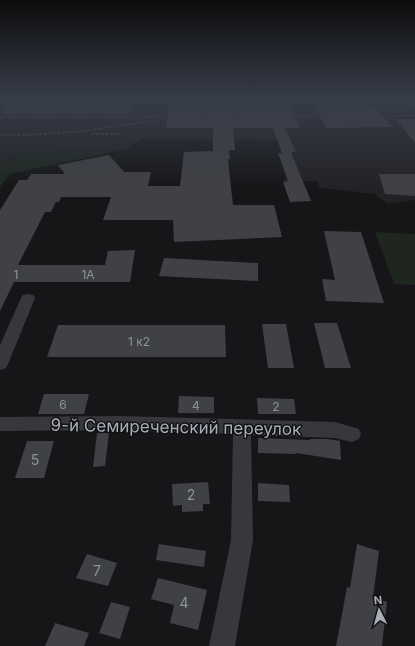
<svg xmlns="http://www.w3.org/2000/svg" width="415" height="646" font-family="Inter,sans-serif">
<style>
.built{fill:#222225}
.green{fill:#1e261f}
.building{fill:#404145}
.lines{fill:none;stroke-linecap:round;stroke-linejoin:round}
.street{fill:#37383d;fill-rule:evenodd}
.rail{stroke:#4a4c52;stroke-width:1.5;stroke-dasharray:2.5 2;stroke-linecap:butt}
.labels{text-anchor:middle;dominant-baseline:central;stroke-width:3;stroke-linejoin:round;paint-order:stroke}
.number-label{font-size:12px;fill:#8e929b}
.near-number-label{font-size:14px;fill:#8e929b}
.near-street-label{font-size:17px;fill:#a8adb8;stroke:#111113}
</style>
<rect width="100%" height="100%" fill="#161618"/>
<path class="built" d="M 0,99 L 415,99 L 415,200 L 388,204 L 374,194 L 320,188 L 317,181 L 283,182 L 287,178 L 278,153 L 286,152 L 286,140 L 142,139 L 125,150 L 17,153 L 10,162 L 0,162 Z"/>
<path class="green" d="M 122,150 L 10,174 L 0,187 L 0,162 L 11,162 L 18,153 Z
M 375,232 L 415,234 L 415,285 L 394,284 Z"/>
<path class="building" d="M 16,99 L 133,99 L 128,114 L 2,114 Z
M 169,105 L 291,105 L 300,128 L 285,128 L 296,152 L 291,152 L 311,201 L 290,202 L 283,182 L 288,181 L 278,153 L 282,153 L 273,128 L 233,128 L 235,150 L 229,150 L 230,159 L 228,159 L 233,205 L 274,205 L 282,237 L 174,242 L 173,220 L 103,220 L 111,197 L 61,197 L 59,202 L 56,202 L 51,212 L 45,212 L 18,265 L 105,265 L 108,251 L 135,250 L 130,282 L 14,282 L 0,311 L 0,210 L 19,180 L 27,180 L 31,174 L 65,174 L 58,165 L 109,155 L 124,172 L 151,172 L 148,186 L 180,186 L 184,152 L 213,151 L 213,128 L 166,128 Z
M 314,105 L 374,105 L 392,127 L 326,128 Z
M 396,119 L 415,119 L 415,143 Z
M 379,174 L 415,174 L 415,196 L 385,194 Z
M 324,231 L 361,232 L 384,303 L 326,301 L 322,279 L 335,280 Z
M 164,258 L 258,263 L 258,281 L 159,276 Z
M 314,323 L 337,323 L 351,368 L 325,368 Z
M 262,324 L 286,324 L 294,368 L 268,368 Z
M 58,325 L 225,325 L 226,357 L 47,357 Z
M 44,394 L 89,394 L 84,414 L 38,414 Z
M 179,396 L 214,397 L 214,413 L 178,413 Z
M 257,398 L 294,399 L 296,414 L 258,414 Z
M 97,433 L 109,433 L 105,466 L 93,467 Z
M 258,438 L 310,440 L 310,439 L 327,439 L 340,441 L 341,460 L 296,453 L 296,454 L 258,453 Z
M 27,441 L 54,441 L 44,478 L 15,478 Z
M 208,482 L 210,504 L 203,504 L 203,511 L 182,512 L 182,505 L 173,506 L 172,484 Z
M 258,483 L 289,485 L 290,502 L 258,501 Z
M 159,544 L 206,551 L 204,567 L 156,560 Z
M 357,544 L 379,551 L 373,597 L 387,602 L 382,646 L 336,646 L 347,587 L 350,588 Z
M 87,554 L 117,563 L 108,586 L 76,578 Z
M 158,578 L 207,590 L 198,630 L 170,623 L 174,605 L 151,599 Z
M 111,602 L 130,607 L 120,639 L 99,633 Z
M 55,623 L 89,633 L 84,646 L 45,646 Z"/>
<g class="lines">
<path class="street" d="M 28,294 L 33,295 L 35,298 L 8,364 L 6,368 L 0,370 L 0,345 L 21,298 L 23,295 Z
M 119,416 L 335,422 L 359,429 L 361,434 L 359,439 L 352,442 L 335,438 L 251,435 L 253,540 L 235,646 L 209,646 L 231,540 L 233,434 L 119,430 L 0,431 L 0,417 Z"/>
<path class="rail" d="M 0,100 L 363,99
M 386,113 L 415,104
M 0,117 L 415,116
M 92,134 L 121,134
M 0,135 L 32,135
M 26,135 L 74,132 L 154,121"/>
</g>
<linearGradient id="sky" x2="0" y2="1"><stop stop-color="#0c0c0d"/><stop offset="0.52" stop-color="#363c48"/><stop offset="1" stop-color="#363c48" stop-opacity="0"/></linearGradient>
<rect width="415" height="189" fill="url(#sky)"/>
<g class="labels">
<g class="number-label">
<text x="16" y="274">1</text>
<text x="88" y="274">1А</text>
<text x="139" y="341">1 к2</text>
<text x="63" y="404">6</text>
<text x="196" y="405">4</text>
<text x="276" y="406">2</text>
</g>
<g class="near-number-label">
<text x="35" y="459">5</text>
<text x="191" y="494">2</text>
<text x="97" y="570">7</text>
<text x="184" y="602">4</text>
</g>
<g class="near-street-label">
<text transform="translate(176 427) rotate(1)">9-й Семиреченский переулок</text>
</g>
</g>
<g transform="translate(379 610) rotate(354)" stroke="#111113" stroke-width="3" paint-order="stroke">
<path d="M0-3L7 15L0 10L-7 15Z" fill="#a8adb8"/>
<text y="-6" font-size="11" font-weight="bold" text-anchor="middle" fill="#a8adb8">N</text>
</g>
</svg>
